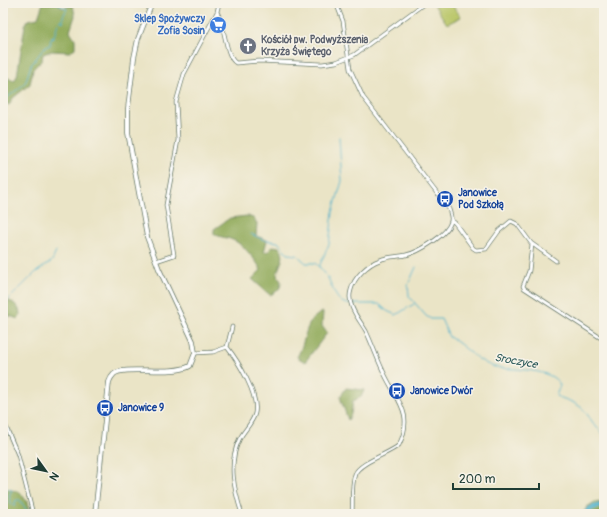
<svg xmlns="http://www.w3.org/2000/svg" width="607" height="517" font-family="Pangolin,sans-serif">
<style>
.green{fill:#b9c667;stroke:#6c824e}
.forest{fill:#92ab5c;stroke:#587448}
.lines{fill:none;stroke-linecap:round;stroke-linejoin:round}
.stream{stroke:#4eb1cd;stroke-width:1}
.river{stroke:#4eb1cd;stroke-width:5}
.minor-casing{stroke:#667767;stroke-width:4.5}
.tertiary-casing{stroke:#667767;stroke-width:5.5}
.minor{stroke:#fff;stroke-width:3}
.tertiary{stroke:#fff;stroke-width:4}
.labels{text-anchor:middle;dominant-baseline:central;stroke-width:3;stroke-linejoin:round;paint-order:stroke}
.shop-label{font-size:10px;font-weight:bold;fill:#366cbe;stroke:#f7f3e8;text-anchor:end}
.worship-label{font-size:10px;font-weight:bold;fill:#5b616d;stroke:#f7f3e8;text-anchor:start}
.transit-label{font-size:10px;font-weight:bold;fill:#164399;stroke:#f7f3e8;text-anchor:start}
.water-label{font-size:11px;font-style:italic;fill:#2b5a5a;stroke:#f7f3e8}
</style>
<rect width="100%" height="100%" fill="#f7f3e8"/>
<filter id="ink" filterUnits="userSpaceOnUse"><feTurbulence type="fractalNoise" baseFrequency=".025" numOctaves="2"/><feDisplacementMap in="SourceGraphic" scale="8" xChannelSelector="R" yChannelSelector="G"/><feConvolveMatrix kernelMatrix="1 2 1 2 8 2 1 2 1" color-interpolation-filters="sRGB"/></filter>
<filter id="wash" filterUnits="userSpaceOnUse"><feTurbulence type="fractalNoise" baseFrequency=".012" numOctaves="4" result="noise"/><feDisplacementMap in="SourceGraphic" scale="16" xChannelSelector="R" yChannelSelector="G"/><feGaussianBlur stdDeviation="0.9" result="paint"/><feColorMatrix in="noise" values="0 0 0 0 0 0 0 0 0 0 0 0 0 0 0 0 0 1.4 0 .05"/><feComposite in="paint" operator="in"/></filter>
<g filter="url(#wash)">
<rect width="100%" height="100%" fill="#eae4c6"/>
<path class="green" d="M 433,3 L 457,3 L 453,6 L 461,17 L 447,24 Z"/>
<path class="forest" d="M 43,3 L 60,3 L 60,6 L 62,8 L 73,5 L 75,16 L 70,31 L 75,39 L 75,48 L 70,52 L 52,51 L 43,54 L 42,60 L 33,69 L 30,84 L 13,98 L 9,105 L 3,102 L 3,75 L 14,81 L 17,76 L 25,25 L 28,20 L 38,18 Z
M 247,216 L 253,218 L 257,223 L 256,236 L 267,240 L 264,252 L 269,251 L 273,246 L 279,247 C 288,258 278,264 277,276 L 281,281 C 281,289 278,291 270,295 L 252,279 L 261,270 C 258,262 242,244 235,241 C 228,237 221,238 214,234 L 214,229 L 230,218 Z
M 3,300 C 12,300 20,306 20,315 L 18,319 L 10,316 L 3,318 Z
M 323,312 L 322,326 L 327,333 L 305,362 L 297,357 C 307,341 303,320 323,312 Z
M 346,388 L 364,390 L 361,397 L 353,401 L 351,414 L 348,420 L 340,397 Z
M 3,488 L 20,492 L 27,502 L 30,514 L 3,514 Z
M 595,502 L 604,503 L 604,514 L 583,514 L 587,507 Z"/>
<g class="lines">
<path class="stream" d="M 602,3 L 604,4
M 604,28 L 603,32 L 604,35
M 3,101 L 23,85 L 26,81 L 31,65 L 45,47 L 50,45 L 51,39 C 57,34 55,27 60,20 L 63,22 L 63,16 L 67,9 L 57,3
M 251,234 L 264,240 L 278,242 L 288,254 L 297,255 L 306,263 L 315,263 C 320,267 325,273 328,278 C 333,287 336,305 350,304
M 319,267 L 329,244 L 333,212 L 342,181 L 339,137
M 416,267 L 408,285 L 409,296 L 426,316 L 431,319 L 441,319 L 449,337 C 467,346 478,365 500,368 C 515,370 552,368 560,385 L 556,396 C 566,400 576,402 584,410 C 591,419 595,428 604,434
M 354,304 L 379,304 L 387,311 L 396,315 L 414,304
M 3,305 L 35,273 L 52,261 L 56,252
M 3,464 L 3,473
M 3,488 L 12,490 L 9,495 L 11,503 L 14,506 L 16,500 L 20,500 L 26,509 L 26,514"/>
<path class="river" d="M 586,514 C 588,507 597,507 604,505"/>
</g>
</g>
<g filter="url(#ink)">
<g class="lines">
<g class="minor-casing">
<path id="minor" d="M 336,3 L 343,21 L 350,69 L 363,97 L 449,209 C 450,213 452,217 451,221 C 448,235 419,252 406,255 C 398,257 388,256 380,260 C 368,264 354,277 351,290 C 346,305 359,319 366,331 C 373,346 378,361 385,375 C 398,402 414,414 399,445 C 389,454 360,462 355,474 C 351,485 353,502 352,514
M 217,12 C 225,24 225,57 236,63 L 259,61 L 322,64 L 336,62 L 354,55 L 425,3
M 451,220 L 455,223 L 473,248 L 476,250 L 486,249 L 499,231 L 511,221 L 517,224 L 531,243 L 556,261
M 532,244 L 529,271 L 523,286 L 524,288 L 604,340
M 156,261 L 174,255 L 166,205 L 178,140 L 176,102 L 184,74 L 217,12 L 219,3
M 232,327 L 227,347 C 238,361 259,395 255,413 C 253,423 243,431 239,440 C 228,464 234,490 242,514
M 195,353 L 213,352 L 227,347
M 3,420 L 18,455 L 33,514"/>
</g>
<g class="tertiary-casing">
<path id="tertiary" d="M 95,514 L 109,382 C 110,379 112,376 114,374 C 124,365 172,376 190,366 L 195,353 L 193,341 L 159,269 L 147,237 L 128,133 L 128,108 L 134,58 L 138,39 L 152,3"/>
</g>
<use href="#minor" class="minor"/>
<use href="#tertiary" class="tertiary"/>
</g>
</g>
<defs>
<g id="supermarket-disc" transform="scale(0.9)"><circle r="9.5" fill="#3f7fe0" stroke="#f7f3e8"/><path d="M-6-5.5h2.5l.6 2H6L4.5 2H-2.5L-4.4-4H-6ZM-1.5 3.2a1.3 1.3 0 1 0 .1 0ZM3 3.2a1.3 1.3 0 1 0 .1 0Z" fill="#fff"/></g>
<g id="church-disc" transform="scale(0.9)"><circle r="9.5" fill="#6b7280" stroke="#f7f3e8"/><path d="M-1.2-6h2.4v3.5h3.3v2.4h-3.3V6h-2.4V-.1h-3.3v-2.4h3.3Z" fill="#fff"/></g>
<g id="bus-disc" transform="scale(0.9)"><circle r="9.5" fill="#1a4fb4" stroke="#f7f3e8"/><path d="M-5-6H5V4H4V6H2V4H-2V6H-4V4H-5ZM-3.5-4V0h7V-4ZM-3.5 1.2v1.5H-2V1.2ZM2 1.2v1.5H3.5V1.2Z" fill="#fff"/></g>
</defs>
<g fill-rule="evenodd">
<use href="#supermarket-disc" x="218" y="25"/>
<use href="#church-disc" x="248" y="46"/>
<use href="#bus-disc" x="445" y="199"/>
<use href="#bus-disc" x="397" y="391"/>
<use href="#bus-disc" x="105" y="408"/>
</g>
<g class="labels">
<g class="shop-label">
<text x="205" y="19">Sklep Spożywczy<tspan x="205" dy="12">Zofia Sosin</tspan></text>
</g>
<g class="worship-label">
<text x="261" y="40">Kościół pw. Podwyższenia<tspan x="261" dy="12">Krzyża Świętego</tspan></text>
</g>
<g class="transit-label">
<text x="458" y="193">Janowice<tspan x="458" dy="12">Pod Szkołą</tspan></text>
<text x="410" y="391">Janowice Dwór</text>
<text x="118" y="408">Janowice 9</text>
</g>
<g class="water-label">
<text transform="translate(516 361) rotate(10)">Sroczyce</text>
</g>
</g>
<rect width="607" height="517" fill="none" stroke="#f7f3e8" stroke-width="16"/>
<g transform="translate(46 471) rotate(123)" stroke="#f7f3e8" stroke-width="3" paint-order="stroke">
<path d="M0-3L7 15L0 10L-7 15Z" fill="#1f3d34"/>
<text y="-6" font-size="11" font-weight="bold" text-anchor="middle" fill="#1f3d34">N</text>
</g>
<path d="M453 483v6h86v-6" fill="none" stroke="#1f3d34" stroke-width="2"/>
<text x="459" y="483" font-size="12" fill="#1f3d34" stroke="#f7f3e8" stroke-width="3" paint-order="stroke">200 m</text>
</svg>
